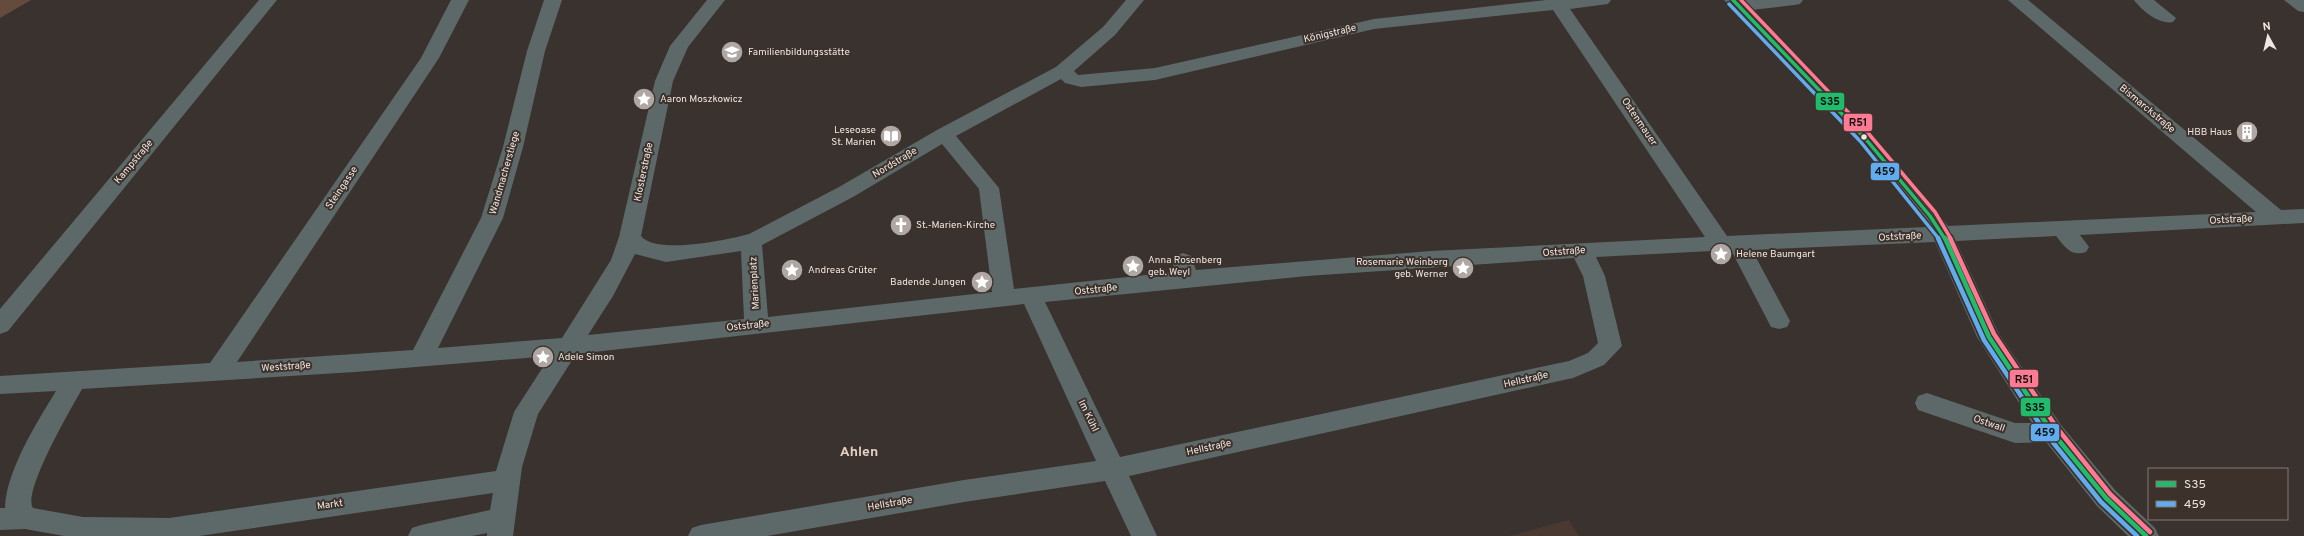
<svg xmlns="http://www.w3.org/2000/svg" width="2304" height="536" font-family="Overpass,sans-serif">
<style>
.built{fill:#493930}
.green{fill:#644b3c}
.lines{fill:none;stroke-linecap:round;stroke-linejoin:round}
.minor{fill:#5d6969;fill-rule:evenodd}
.bus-1-far1-casing{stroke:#3d312b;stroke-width:6}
.bus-1-casing{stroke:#3d312b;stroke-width:8}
.bus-2-far1-casing{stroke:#3d312b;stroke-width:6}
.bus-2-casing{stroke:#3d312b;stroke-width:8}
.bus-3-far1-casing{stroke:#3d312b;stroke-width:6}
.bus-3-casing{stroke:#3d312b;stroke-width:8}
.bus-1-far1{stroke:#20bc6c;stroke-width:3.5}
.bus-1{stroke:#20bc6c;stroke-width:4.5}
.bus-2-far1{stroke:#60acee;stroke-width:3.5}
.bus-2{stroke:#60acee;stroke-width:4.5}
.bus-3-far1{stroke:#fe7a93;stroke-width:3.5}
.bus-3{stroke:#fe7a93;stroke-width:4.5}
.bus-dot{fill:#ede6e2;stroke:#3d312b;stroke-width:1.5}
.labels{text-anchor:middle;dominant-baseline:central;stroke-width:4;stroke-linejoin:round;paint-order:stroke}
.street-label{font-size:10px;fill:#ede6e2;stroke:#3d312b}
.poi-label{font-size:10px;fill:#ede6e2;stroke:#3d312b;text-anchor:start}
.district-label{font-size:14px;font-weight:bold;fill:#e0d1c9;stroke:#3d312b}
.line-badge{stroke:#3d312b;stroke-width:1.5}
.pale-badge-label{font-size:11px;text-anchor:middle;font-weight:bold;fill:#111}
</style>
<rect width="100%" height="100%" fill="#39322f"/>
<path class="built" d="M 1569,520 L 1579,536 L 1509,536 Z"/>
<path class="green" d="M 0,0 L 31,0 L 0,18 Z"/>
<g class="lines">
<path class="minor" d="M 259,0 L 277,0 L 8,331 L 0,334 L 0,309 Z
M 451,0 L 469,0 L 439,58 L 237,362 L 413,350 L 481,218 L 503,147 L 527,51 L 544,0 L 562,0 L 545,51 L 523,147 L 503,218 L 438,348 L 562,338 L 611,260 L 619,237 L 655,81 L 670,46 L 707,0 L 725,0 L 688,47 L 673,81 L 641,236 C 656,255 727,240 749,234 L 839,187 L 937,130 L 1056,67 L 1103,27 L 1126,0 L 1144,0 L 1115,35 L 1074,71 L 1078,75 L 1155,68 L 1374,19 L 1546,0 L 1611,0 L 1608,4 L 1570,9 L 1727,236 L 1927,227 L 1857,141 L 1724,0 L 1803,0 L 1800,4 L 1794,5 L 1752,10 L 1871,133 L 1948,226 L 2256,212 L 2008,0 L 2028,0 L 2281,210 L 2304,209 L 2304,223 L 2080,235 L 2089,247 L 2086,252 C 2071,257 2065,247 2056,236 L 1956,241 L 1999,334 L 2061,425 L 2115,490 L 2155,528 L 2159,536 L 2128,536 L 2097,506 L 2046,442 L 2015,443 L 1918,410 L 1915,403 L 1918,396 L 1927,393 L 2015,423 L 2032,423 L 1977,337 L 1935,242 L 1752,250 L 1790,321 L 1787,327 L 1779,329 L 1771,327 L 1731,250 L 1596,257 L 1605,276 L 1622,346 L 1604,365 L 1573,378 L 1129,476 L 1157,536 L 1131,536 L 1105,481 L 964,502 L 767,536 L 688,536 L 692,528 L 701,525 L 964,480 L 1096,461 L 1024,304 L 576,354 L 538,414 L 522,467 L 513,536 L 487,536 L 487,533 L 472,536 L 408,536 L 412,528 L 421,525 L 490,510 L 493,493 L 199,536 L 64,536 L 25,529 L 0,530 L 0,508 L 5,508 C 6,471 37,422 56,391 L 0,394 L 0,376 L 210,363 L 421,58 ZM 1553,10 L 1705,237 L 1431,251 L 1196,270 L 1191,256 L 1183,253 L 1175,256 L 1172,261 L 1175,272 L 1014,289 L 999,188 L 956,136 L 1061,79 L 1065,83 L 1081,87 L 1155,80 L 1374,29 ZM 942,144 L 979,189 L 992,292 L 768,317 L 762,245 L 853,197 ZM 741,251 L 744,319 L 588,335 L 613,296 L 635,254 L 666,262 ZM 1574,258 L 1583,276 L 1598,343 L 1588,353 L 1569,361 L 1120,457 L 1045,302 L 1307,276 ZM 550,356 L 514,412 L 496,471 L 169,518 L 83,517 L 33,508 C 22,492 72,407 82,389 L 355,372 Z
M 2134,0 L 2154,0 L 2176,18 L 2173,22 C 2160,25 2142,11 2134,0 Z
M 2284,0 L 2304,0 L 2304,12 L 2298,11 Z"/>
<g class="bus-1-far1-casing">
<path id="bus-1-far1" d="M 1733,0 L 1864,137 L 1930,216 L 1945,239"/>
</g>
<g class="bus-1-casing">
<path id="bus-1" d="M 1945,238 L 1989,337 L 2052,432 L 2106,498 L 2146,536"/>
</g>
<g class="bus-2-far1-casing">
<path id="bus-2-far1" d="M 1729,4 L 1860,141 L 1939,239"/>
</g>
<g class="bus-2-casing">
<path id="bus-2" d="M 1938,238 L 1984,340 L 2047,435 L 2101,502 L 2137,536"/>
</g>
<g class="bus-3-far1-casing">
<path id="bus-3-far1" d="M 1741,0 L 1868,133 L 1935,212 L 1951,239"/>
</g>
<g class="bus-3-casing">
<path id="bus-3" d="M 1950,238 L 1994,334 L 2057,428 L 2110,494 L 2150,532"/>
</g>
<use href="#bus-1-far1" class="bus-1-far1"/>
<use href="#bus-1" class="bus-1"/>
<use href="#bus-2-far1" class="bus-2-far1"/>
<use href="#bus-2" class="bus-2"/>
<use href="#bus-3-far1" class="bus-3-far1"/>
<use href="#bus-3" class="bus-3"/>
</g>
<defs>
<g id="school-disc" transform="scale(1.15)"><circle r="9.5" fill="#aea7a3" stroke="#3d312b"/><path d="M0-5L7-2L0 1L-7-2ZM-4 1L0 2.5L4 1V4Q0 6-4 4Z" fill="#fff"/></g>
<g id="sight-disc" transform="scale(1.15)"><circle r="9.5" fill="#aea7a3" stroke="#3d312b"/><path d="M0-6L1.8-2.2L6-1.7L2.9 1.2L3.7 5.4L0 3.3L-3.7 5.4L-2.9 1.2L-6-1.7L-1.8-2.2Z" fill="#fff"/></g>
<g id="building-disc" transform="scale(1.15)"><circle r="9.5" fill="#aea7a3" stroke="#3d312b"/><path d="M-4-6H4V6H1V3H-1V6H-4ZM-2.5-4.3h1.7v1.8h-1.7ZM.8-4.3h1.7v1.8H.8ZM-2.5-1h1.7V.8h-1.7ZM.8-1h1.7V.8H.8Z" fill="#fff"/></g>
<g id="library-disc" transform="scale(1.15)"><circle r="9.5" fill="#aea7a3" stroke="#3d312b"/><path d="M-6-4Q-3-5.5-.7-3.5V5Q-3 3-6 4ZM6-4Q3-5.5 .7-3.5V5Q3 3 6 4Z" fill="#fff"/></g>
<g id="church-disc" transform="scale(1.15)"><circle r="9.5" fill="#aea7a3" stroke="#3d312b"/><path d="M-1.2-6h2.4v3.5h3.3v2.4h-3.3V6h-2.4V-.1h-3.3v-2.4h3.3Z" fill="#fff"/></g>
</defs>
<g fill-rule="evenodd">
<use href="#school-disc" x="732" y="52"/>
<use href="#sight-disc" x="644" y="99"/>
<use href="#building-disc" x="2247" y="132"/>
<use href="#library-disc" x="891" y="136"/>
<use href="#church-disc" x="901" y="225"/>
<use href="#sight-disc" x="1721" y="254"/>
<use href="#sight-disc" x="1133" y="266"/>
<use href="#sight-disc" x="1463" y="268"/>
<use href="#sight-disc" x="792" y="270"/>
<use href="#sight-disc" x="982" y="282"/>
<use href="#sight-disc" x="543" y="357"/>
</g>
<circle class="bus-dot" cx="1864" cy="137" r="3.5"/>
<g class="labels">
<g class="street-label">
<text transform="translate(1330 34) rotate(-13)">Königstraße</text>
<text transform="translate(2147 109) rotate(40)">Bismarckstraße</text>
<text transform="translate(1639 122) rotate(56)">Ostenmauer</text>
<text transform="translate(134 162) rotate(-50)">Kampstraße</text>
<text transform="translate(895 163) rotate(-31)">Nordstraße</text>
<text transform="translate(644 172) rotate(-78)">Klosterstraße</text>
<text transform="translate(505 173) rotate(-74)">Wandmacherstiege</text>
<text transform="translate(342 188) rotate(-56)">Steingasse</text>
<text transform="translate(2231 220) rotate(-3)">Oststraße</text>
<text transform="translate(1900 237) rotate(-3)">Oststraße</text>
<text transform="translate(1564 252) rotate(-4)">Oststraße</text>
<text transform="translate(755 283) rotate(-93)">Marienplatz</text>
<text transform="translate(1096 290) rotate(-6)">Oststraße</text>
<text transform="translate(748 326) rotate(-6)">Oststraße</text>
<text transform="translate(286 367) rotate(-4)">Weststraße</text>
<text transform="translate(1526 380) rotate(-13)">Hellstraße</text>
<text transform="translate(1088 416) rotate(64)">Im Kühl</text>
<text transform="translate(1989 424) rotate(19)">Ostwall</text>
<text transform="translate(1209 448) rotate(-12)">Hellstraße</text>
<text transform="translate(890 504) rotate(-10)">Hellstraße</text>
<text transform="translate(330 505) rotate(-8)">Markt</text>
</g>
<g class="poi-label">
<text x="748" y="52">Familienbildungsstätte</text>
<text x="660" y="99">Aaron Moszkowicz</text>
<text x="876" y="130" text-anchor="end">Leseoase<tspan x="876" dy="12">St. Marien</tspan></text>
<text x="2232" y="132" text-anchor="end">HBB Haus</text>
<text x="916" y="225">St.-Marien-Kirche</text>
<text x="1736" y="254">Helene Baumgart</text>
<text x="1148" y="260">Anna Rosenberg<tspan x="1148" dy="12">geb. Weyl</tspan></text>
<text x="1448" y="262" text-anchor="end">Rosemarie Weinberg<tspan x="1448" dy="12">geb. Werner</tspan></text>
<text x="808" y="270">Andreas Grüter</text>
<text x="966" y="282" text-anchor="end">Badende Jungen</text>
<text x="558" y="357">Adele Simon</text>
</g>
<g class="district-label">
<text x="859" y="452">Ahlen</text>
</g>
</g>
<g class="line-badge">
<rect x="1815" y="92" width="30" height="19" rx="4" fill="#20bc6c"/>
<rect x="1843" y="113" width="30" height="19" rx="4" fill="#fe7a93"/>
<rect x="1870" y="162" width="30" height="19" rx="4" fill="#60acee"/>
<rect x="2009" y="369" width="30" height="19" rx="4" fill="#fe7a93"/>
<rect x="2020" y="397" width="31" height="20" rx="4" fill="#20bc6c"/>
<rect x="2030" y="423" width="30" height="19" rx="4" fill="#60acee"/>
</g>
<g class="pale-badge-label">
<text x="1830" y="105">S35</text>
<text x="1858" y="126">R51</text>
<text x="1885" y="175">459</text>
<text x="2024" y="383">R51</text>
<text x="2035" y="411">S35</text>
<text x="2045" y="436">459</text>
</g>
<rect x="2148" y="468" width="140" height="52" fill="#3d312b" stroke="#837974"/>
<rect x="2156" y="481" width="20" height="6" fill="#20bc6c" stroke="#837974"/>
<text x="2184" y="488" font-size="12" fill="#ede6e2">S35</text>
<rect x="2156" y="501" width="20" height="6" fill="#60acee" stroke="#837974"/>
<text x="2184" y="508" font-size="12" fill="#ede6e2">459</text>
<g transform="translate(2268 36) rotate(352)" stroke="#3d312b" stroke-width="3" paint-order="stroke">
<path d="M0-3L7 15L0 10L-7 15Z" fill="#ede6e2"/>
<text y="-6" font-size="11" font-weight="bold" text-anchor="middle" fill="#ede6e2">N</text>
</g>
</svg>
